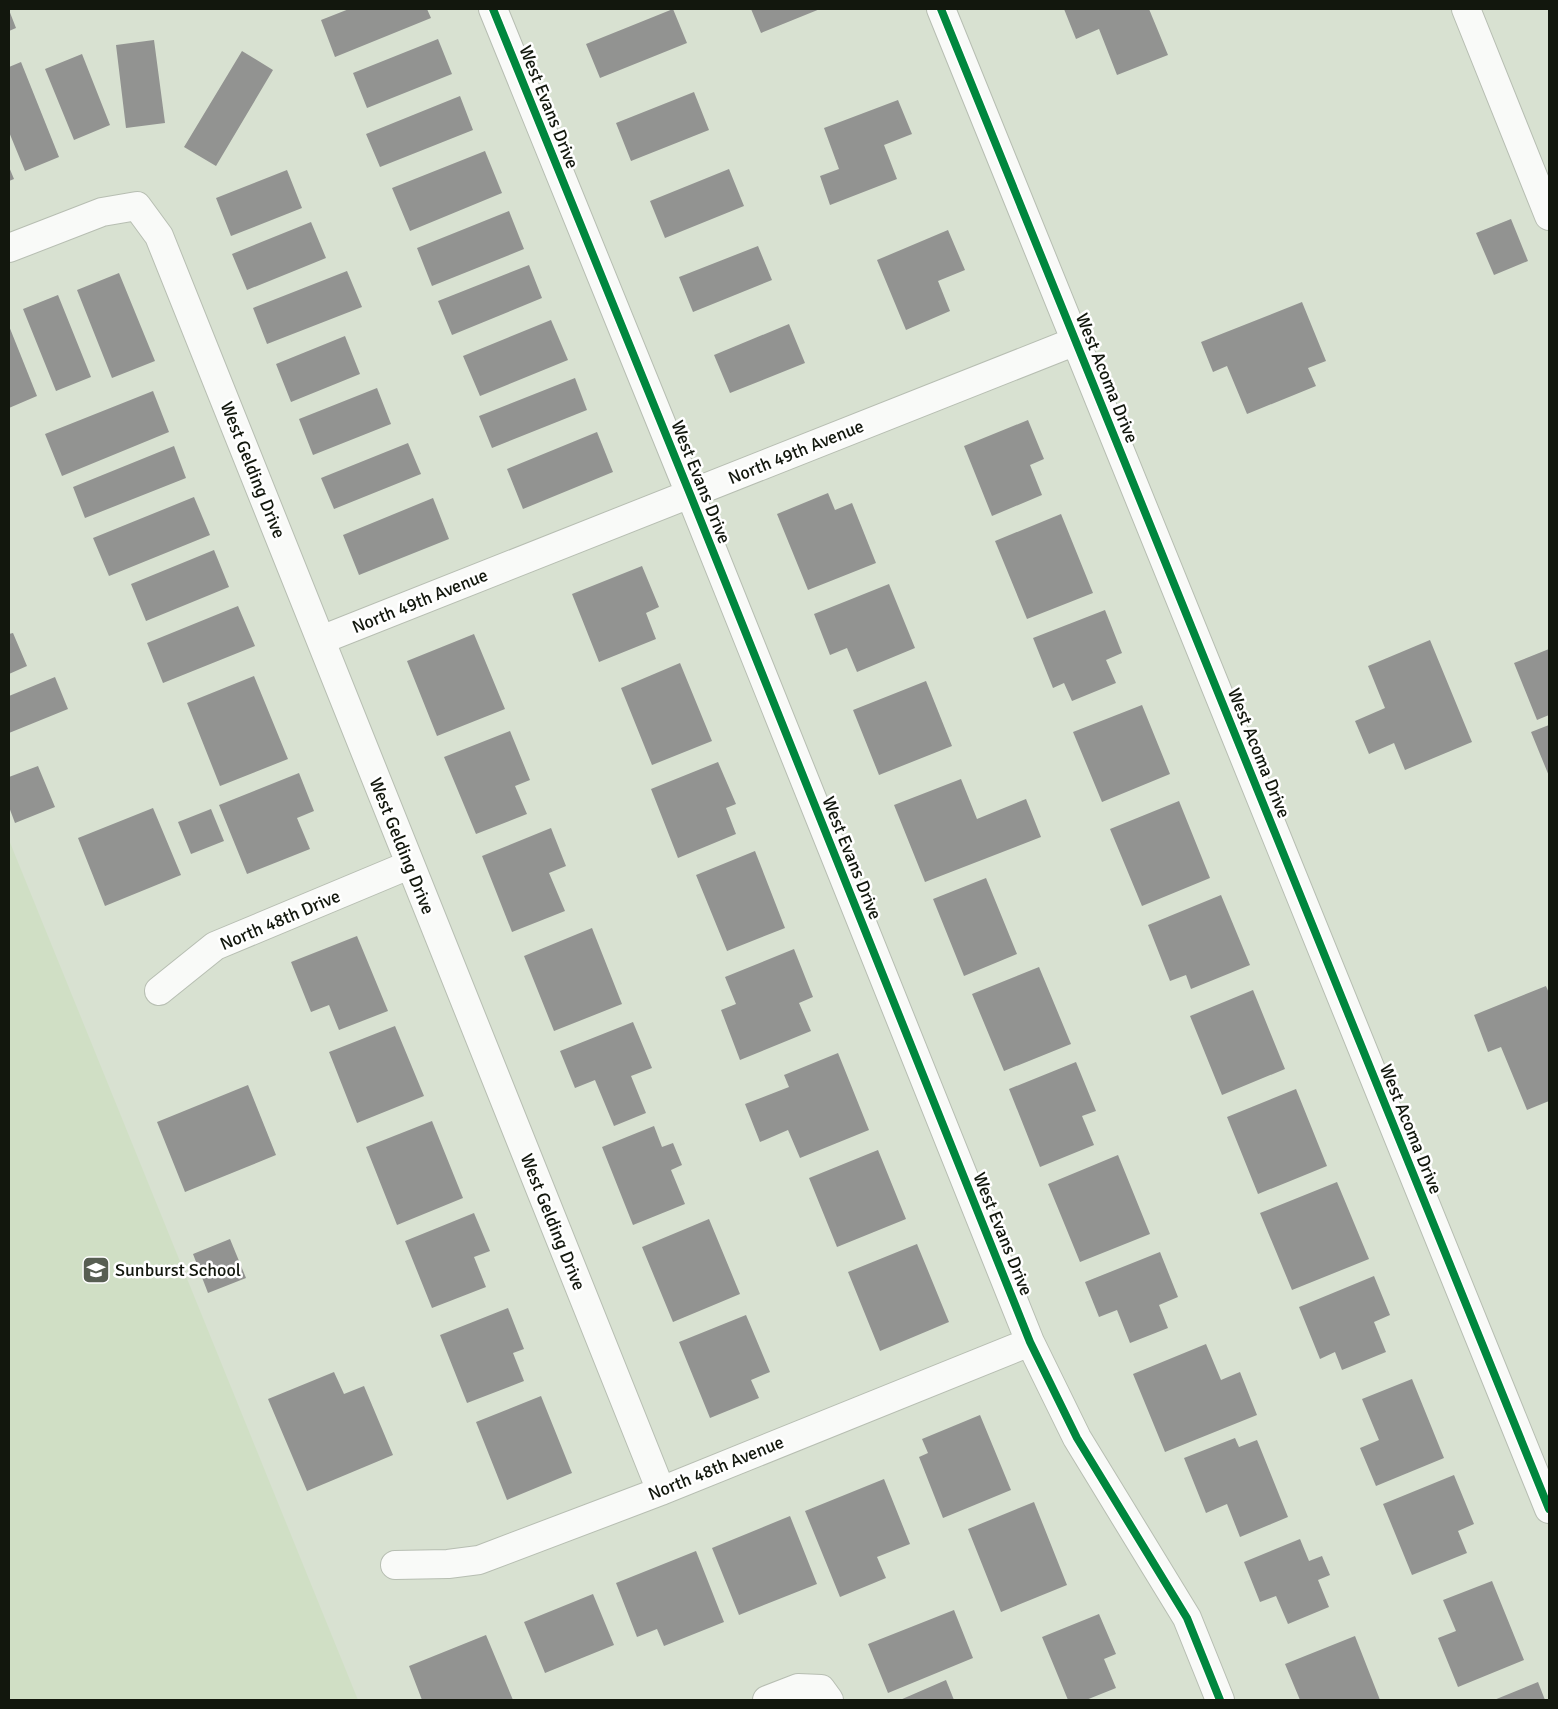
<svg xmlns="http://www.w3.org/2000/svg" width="1558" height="1709" font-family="Signika,sans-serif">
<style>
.built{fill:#d0dfc5}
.building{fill:#929391}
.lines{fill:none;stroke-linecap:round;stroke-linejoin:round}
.minor-casing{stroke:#b7beb2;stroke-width:30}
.minor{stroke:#f9faf8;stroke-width:28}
.cycleway-casing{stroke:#fff;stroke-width:11}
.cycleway{stroke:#00873e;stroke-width:8}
.labels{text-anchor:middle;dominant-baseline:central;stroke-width:5;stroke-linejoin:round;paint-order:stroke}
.street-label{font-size:18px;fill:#12170d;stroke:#fff}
.poi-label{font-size:18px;fill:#12170d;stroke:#fff;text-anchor:start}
</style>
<rect width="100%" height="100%" fill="#d8e1d1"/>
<path class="built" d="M 9,840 L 358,1700 L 9,1700 Z"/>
<path class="building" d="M 349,9 L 427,9 L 431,18 L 335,57 L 321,20 Z
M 673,9 L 687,43 L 600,78 L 586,44 Z
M 751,9 L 820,9 L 761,33 Z
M 1064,9 L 1149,9 L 1168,55 L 1117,75 L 1099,29 L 1076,39 Z
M 9,10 L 16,28 L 9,31 Z
M 438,39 L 452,74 L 367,108 L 353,73 Z
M 154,40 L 165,123 L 126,128 L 116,45 Z
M 242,51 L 273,70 L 216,166 L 184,147 Z
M 82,54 L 110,125 L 74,140 L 45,69 Z
M 21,62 L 59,157 L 25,171 L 9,132 L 9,67 Z
M 694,92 L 709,130 L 631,161 L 616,123 Z
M 460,96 L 473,130 L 380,167 L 366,134 Z
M 898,100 L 912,134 L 884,145 L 897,179 L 830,205 L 820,176 L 839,169 L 824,128 Z
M 485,151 L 502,193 L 410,231 L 392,188 Z
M 9,167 L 14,179 L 9,181 Z
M 729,169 L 744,206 L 665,238 L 650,201 Z
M 287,170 L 302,208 L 231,236 L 216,198 Z
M 509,211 L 524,249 L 432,286 L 417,248 Z
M 1511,219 L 1528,261 L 1494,275 L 1476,233 Z
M 311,222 L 326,258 L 247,290 L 232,254 Z
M 948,230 L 965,270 L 938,281 L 950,311 L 906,330 L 877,260 Z
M 758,246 L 772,280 L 693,312 L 679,277 Z
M 529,265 L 542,298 L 452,335 L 438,301 Z
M 347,271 L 362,307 L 267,344 L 253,308 Z
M 119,273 L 155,361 L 112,378 L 77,290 Z
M 58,295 L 91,377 L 56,391 L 23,309 Z
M 1302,302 L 1326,361 L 1308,368 L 1316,386 L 1247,414 L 1227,366 L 1213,372 L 1201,342 Z
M 551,320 L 568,360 L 480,396 L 463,356 Z
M 789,324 L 805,363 L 730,393 L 714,355 Z
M 9,326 L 37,396 L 9,408 Z
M 345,336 L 360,374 L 291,402 L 276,364 Z
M 575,378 L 587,410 L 492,448 L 479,416 Z
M 377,388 L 391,424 L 313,455 L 299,419 Z
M 153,391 L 169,432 L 62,476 L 45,434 Z
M 1028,420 L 1044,459 L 1030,465 L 1042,495 L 992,516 L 964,446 Z
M 597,432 L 613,472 L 523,509 L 507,469 Z
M 408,443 L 421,474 L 334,509 L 321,478 Z
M 174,446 L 186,478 L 85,518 L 73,487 Z
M 828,493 L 835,510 L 852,503 L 876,563 L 808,590 L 777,514 Z
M 194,497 L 210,535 L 109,576 L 93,538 Z
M 433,498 L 449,539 L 359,575 L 343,535 Z
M 1061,514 L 1093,593 L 1027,619 L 995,541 Z
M 214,550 L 229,587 L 146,621 L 131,584 Z
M 642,566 L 659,607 L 646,613 L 656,639 L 599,662 L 572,594 Z
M 889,584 L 915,648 L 857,672 L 847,648 L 830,655 L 814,614 Z
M 238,606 L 255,646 L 163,683 L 147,643 Z
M 1105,610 L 1122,653 L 1106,660 L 1116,683 L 1072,701 L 1064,683 L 1053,688 L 1033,638 Z
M 13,633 L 27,666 L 9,674 L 9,634 Z
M 474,634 L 505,709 L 437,736 L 407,661 Z
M 1430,640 L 1472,742 L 1405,770 L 1394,743 L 1369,754 L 1355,721 L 1385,708 L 1368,666 Z
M 1549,649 L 1549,715 L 1537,720 L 1514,663 Z
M 680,663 L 712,741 L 652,765 L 621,688 Z
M 254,676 L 288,759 L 220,786 L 187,703 Z
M 55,677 L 68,709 L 9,733 L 9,696 Z
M 926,681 L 952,746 L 879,775 L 853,710 Z
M 1142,705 L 1170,774 L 1102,802 L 1073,732 Z
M 1549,725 L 1549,776 L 1531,732 Z
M 510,731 L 530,780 L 515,786 L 527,814 L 476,834 L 444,757 Z
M 718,762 L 736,804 L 726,808 L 736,834 L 678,858 L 651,789 Z
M 38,766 L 55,807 L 15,823 L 9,807 L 9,777 Z
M 299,773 L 314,811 L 297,818 L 310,849 L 247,874 L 219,805 Z
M 961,779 L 977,819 L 1026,799 L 1041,837 L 925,882 L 894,805 Z
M 1179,801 L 1210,878 L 1142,906 L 1110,829 Z
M 153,808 L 181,875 L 105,906 L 78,838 Z
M 211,809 L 224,841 L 191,854 L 178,822 Z
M 551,828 L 566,866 L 549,873 L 565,911 L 512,932 L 482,856 Z
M 755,851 L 785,928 L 727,951 L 696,875 Z
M 986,878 L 1017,954 L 964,976 L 933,899 Z
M 1221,895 L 1250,965 L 1191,989 L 1186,975 L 1170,981 L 1148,925 Z
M 592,928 L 622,1004 L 554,1031 L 524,956 Z
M 357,936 L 388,1011 L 339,1030 L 329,1005 L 311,1012 L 291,962 Z
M 794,949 L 813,997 L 799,1003 L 811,1031 L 740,1060 L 721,1010 L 736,1004 L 725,977 Z
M 1039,967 L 1071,1044 L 1004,1071 L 972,994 Z
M 1546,986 L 1549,993 L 1549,1101 L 1527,1110 L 1501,1047 L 1488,1052 L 1474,1015 Z
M 1253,990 L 1285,1069 L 1222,1095 L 1190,1016 Z
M 633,1022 L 652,1068 L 631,1076 L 646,1113 L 614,1126 L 595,1080 L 575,1088 L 560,1051 Z
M 395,1026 L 424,1096 L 357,1123 L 329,1052 Z
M 838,1053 L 869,1130 L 800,1158 L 788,1130 L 760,1142 L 745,1104 L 789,1087 L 784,1075 Z
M 1076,1062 L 1096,1111 L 1082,1116 L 1094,1145 L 1040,1167 L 1009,1089 Z
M 248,1085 L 276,1155 L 185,1192 L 157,1122 Z
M 1296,1089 L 1327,1166 L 1258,1194 L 1227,1117 Z
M 432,1121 L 463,1198 L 397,1225 L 366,1147 Z
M 654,1126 L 662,1147 L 673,1143 L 682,1165 L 671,1170 L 685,1204 L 633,1225 L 602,1147 Z
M 878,1150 L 906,1219 L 837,1247 L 809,1178 Z
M 1118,1155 L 1150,1234 L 1080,1262 L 1048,1184 Z
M 1337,1182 L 1369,1259 L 1292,1290 L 1260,1213 Z
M 474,1213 L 490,1251 L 474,1257 L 486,1287 L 432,1308 L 405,1241 Z
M 709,1219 L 740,1294 L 673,1322 L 642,1247 Z
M 230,1239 L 246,1278 L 208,1293 L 193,1254 Z
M 917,1244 L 949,1322 L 880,1351 L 848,1272 Z
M 1160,1252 L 1178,1297 L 1159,1305 L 1168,1328 L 1130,1343 L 1117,1310 L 1099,1317 L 1085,1282 Z
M 1374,1276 L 1390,1315 L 1374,1322 L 1386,1352 L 1342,1370 L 1335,1352 L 1320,1359 L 1299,1307 Z
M 508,1308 L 524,1349 L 513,1353 L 524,1381 L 467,1403 L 440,1335 Z
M 746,1315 L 770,1372 L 751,1380 L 759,1398 L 710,1418 L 679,1342 Z
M 1206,1344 L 1221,1380 L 1240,1372 L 1257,1415 L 1165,1452 L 1133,1374 Z
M 334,1372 L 344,1394 L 364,1386 L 393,1455 L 307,1491 L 268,1399 Z
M 1412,1379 L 1444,1458 L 1376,1486 L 1360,1448 L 1379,1440 L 1362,1399 Z
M 541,1396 L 572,1473 L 507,1500 L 476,1422 Z
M 980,1415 L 1011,1490 L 943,1518 L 919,1457 L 928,1453 L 922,1439 Z
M 1235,1438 L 1239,1447 L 1257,1440 L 1288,1517 L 1240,1537 L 1227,1504 L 1206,1513 L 1184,1458 Z
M 1454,1475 L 1474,1524 L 1458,1531 L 1467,1553 L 1412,1575 L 1383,1504 Z
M 884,1479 L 910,1544 L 877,1557 L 886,1578 L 840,1597 L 805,1511 Z
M 1034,1502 L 1067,1585 L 1001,1612 L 968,1529 Z
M 790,1516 L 817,1584 L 739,1615 L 712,1548 Z
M 1300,1539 L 1309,1561 L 1322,1556 L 1330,1575 L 1318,1580 L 1329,1607 L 1288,1624 L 1276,1596 L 1260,1602 L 1244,1562 Z
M 696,1551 L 724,1622 L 664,1646 L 657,1629 L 637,1637 L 616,1583 Z
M 1492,1581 L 1524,1660 L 1458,1687 L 1438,1638 L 1456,1631 L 1443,1600 Z
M 593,1594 L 614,1645 L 545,1673 L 524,1622 Z
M 954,1610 L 973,1658 L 888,1693 L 868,1644 Z
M 1099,1614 L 1116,1654 L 1104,1659 L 1116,1688 L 1086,1700 L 1068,1700 L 1042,1637 Z
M 486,1635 L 513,1700 L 422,1700 L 409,1666 Z
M 1355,1636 L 1380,1700 L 1300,1700 L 1285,1664 Z
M 946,1680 L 954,1700 L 900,1700 Z
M 1538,1682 L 1545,1700 L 1494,1700 Z"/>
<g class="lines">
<g class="minor-casing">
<path id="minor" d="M 493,9 L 690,494 L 1030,1342 L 1077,1438 L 1187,1618 L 1220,1700
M 941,9 L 1549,1509
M 1466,9 L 1549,216
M 9,248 L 102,212 L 137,206 L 159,236 L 661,1491
M 321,640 L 1076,341
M 159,991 L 215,946 L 409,865
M 395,1565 L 448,1564 L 479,1560 L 661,1491 L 1030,1342
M 767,1700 L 798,1688 L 821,1689 L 829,1700"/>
</g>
<use href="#minor" class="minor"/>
<g class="cycleway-casing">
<path id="cycleway" d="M 493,9 L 690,494 L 1030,1342 L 1077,1438 L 1187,1618 L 1220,1700
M 941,9 L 1549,1509"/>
</g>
<use href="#cycleway" class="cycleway"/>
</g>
<defs>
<g id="school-square" transform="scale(1.4375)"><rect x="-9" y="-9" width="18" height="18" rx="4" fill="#575e52" stroke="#fff"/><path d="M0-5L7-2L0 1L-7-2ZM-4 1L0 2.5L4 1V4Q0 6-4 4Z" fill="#fff"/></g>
</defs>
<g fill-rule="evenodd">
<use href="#school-square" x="96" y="1270"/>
</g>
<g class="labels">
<g class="street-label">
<text transform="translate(549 107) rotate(68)">West Evans Drive</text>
<text transform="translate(1107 378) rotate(68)">West Acoma Drive</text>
<text transform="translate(796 452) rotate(-22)">North 49th Avenue</text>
<text transform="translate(253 470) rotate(68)">West Gelding Drive</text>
<text transform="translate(701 482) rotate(68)">West Evans Drive</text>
<text transform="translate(420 601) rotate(-22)">North 49th Avenue</text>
<text transform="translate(1259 753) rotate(68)">West Acoma Drive</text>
<text transform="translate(402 846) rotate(68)">West Gelding Drive</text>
<text transform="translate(852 858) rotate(68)">West Evans Drive</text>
<text transform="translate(280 920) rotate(-23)">North 48th Drive</text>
<text transform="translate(1411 1129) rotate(68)">West Acoma Drive</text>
<text transform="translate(553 1222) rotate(68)">West Gelding Drive</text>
<text transform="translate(1003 1234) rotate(68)">West Evans Drive</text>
<text transform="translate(716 1468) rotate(-22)">North 48th Avenue</text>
</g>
<g class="poi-label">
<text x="115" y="1270">Sunburst School</text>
</g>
</g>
<rect width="1558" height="1709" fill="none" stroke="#12170d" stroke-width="20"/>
</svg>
